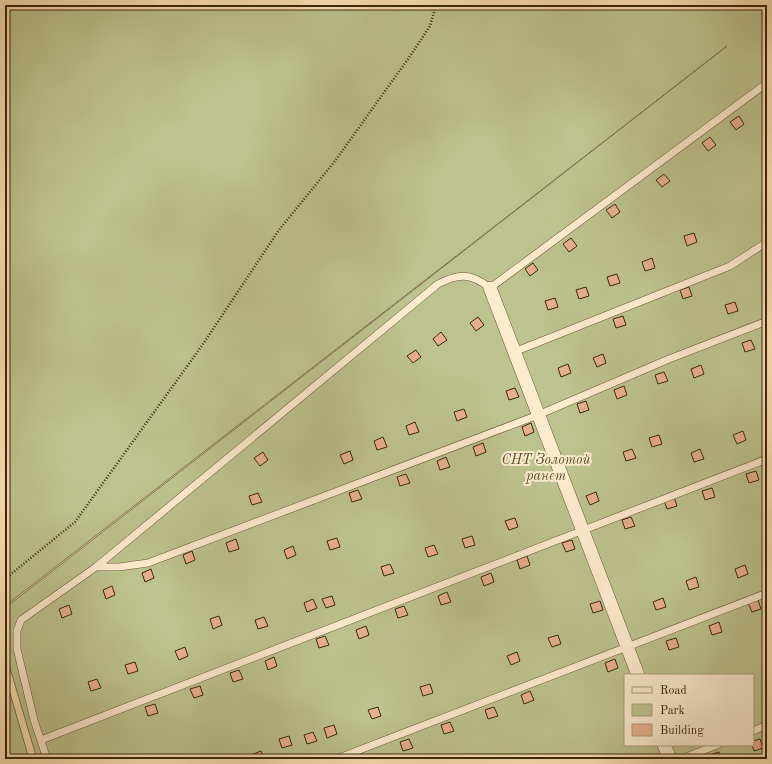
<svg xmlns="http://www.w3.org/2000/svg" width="772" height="764" font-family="'Old Standard TT',serif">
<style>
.green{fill:#bdc38e;stroke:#7c744e;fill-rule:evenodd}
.building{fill:#e8b08d;stroke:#3a260e}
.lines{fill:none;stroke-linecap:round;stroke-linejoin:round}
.service-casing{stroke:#6a5537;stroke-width:8}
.minor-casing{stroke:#6a5537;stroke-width:14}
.path{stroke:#3a260e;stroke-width:2.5;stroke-dasharray:1 2;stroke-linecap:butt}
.service{stroke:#fcecce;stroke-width:7}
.minor{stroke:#fcecce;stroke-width:13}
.labels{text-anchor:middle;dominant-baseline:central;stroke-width:4;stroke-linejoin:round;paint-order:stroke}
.park-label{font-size:14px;font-style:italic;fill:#5b4d2e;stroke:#fcecce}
</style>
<rect width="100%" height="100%" fill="#fbe1b3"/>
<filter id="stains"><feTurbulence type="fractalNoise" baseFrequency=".005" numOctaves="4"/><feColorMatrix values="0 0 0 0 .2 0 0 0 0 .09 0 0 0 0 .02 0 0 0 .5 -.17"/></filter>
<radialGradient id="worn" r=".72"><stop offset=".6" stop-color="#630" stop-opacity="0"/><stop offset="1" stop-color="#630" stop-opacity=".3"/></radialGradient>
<path class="green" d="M 5,5 L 767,5 L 767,759 L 37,759 L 5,651 L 5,608 L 727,46 L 5,606 ZM 625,675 L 753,675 L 753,745 L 625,745 Z
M 5,676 L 29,759 L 5,759 Z"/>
<path class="building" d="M 739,116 L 744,124 L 736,130 L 730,122 Z
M 710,137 L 716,145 L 708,151 L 702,143 Z
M 664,174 L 670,181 L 662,187 L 656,180 Z
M 615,204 L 620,212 L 612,218 L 606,210 Z
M 694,233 L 697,242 L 687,246 L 684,236 Z
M 571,238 L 577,246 L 569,252 L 563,244 Z
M 652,258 L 655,268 L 645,271 L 642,262 Z
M 533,263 L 538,270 L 530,276 L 525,269 Z
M 617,274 L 620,283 L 610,286 L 607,277 Z
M 586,287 L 589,296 L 579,299 L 576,290 Z
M 689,287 L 692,296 L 683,299 L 680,290 Z
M 555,298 L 558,307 L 548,310 L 545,301 Z
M 735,302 L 738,311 L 728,314 L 725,305 Z
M 623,316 L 626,325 L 616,328 L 613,319 Z
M 478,317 L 484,325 L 476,331 L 470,323 Z
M 441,332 L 447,340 L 438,346 L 433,339 Z
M 751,340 L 755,349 L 745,352 L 742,343 Z
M 416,350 L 421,357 L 413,363 L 407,356 Z
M 603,354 L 606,363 L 597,367 L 593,358 Z
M 568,364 L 571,373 L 561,377 L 558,368 Z
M 701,365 L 704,374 L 694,378 L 691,369 Z
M 664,372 L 668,381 L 658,384 L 655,375 Z
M 624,386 L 627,395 L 617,399 L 614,390 Z
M 515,388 L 519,397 L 509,400 L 506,391 Z
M 586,401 L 589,410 L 580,413 L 577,404 Z
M 464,409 L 467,417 L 457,421 L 454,412 Z
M 415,422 L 419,432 L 409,435 L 406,426 Z
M 531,423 L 534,432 L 525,436 L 522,427 Z
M 743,431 L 746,440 L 737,444 L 733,435 Z
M 659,435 L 662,444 L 652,447 L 649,438 Z
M 383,437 L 387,447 L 377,450 L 374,441 Z
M 483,443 L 486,452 L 476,456 L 473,447 Z
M 632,449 L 636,458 L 626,461 L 623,452 Z
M 700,449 L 704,459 L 694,462 L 691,453 Z
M 350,451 L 353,460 L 344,464 L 340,455 Z
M 263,452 L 268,460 L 260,466 L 254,458 Z
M 446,457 L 450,467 L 440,470 L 437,461 Z
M 756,471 L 759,480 L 749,483 L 746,474 Z
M 406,474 L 410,483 L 400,486 L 397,477 Z
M 712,488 L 715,497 L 705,500 L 702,491 Z
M 358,490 L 362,499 L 352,502 L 349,493 Z
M 596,492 L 599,501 L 590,505 L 586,496 Z
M 258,493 L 262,502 L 252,505 L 249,496 Z
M 674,497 L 677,506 L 667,509 L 664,500 Z
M 631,517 L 635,526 L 625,529 L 622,520 Z
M 515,518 L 518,527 L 509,530 L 505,521 Z
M 472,536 L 475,545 L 465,548 L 462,539 Z
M 337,538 L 340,547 L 330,550 L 327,541 Z
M 236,539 L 239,549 L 229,552 L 226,543 Z
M 572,540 L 575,549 L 566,552 L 562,543 Z
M 434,545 L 438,554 L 428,557 L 425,548 Z
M 293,546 L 296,555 L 287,559 L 284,550 Z
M 192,551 L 195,560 L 186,564 L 183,555 Z
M 527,556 L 530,565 L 520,569 L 517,560 Z
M 390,564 L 394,573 L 384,576 L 381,567 Z
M 745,565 L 748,574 L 738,578 L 735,569 Z
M 151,569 L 154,578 L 145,582 L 142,573 Z
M 491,573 L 494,582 L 484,586 L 481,577 Z
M 696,577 L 699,587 L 689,590 L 686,581 Z
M 112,586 L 115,595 L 106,599 L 103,590 Z
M 447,592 L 451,602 L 441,605 L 438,596 Z
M 332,596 L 335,605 L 326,608 L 322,599 Z
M 663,598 L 666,607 L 656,610 L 653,602 Z
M 313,599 L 317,608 L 307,612 L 304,603 Z
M 758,600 L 761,609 L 752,612 L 748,603 Z
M 600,601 L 603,610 L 593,613 L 590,604 Z
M 69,605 L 72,614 L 62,618 L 59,609 Z
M 404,606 L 408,615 L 398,618 L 395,609 Z
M 219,616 L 222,625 L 213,629 L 210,619 Z
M 264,617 L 268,626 L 258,629 L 255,620 Z
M 719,622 L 722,632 L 712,635 L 709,626 Z
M 366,626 L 369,635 L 359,639 L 356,630 Z
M 558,635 L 561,644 L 552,647 L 548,638 Z
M 325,636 L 329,645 L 319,648 L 316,639 Z
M 676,638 L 679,647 L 669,650 L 666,641 Z
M 185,647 L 188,656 L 179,660 L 175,651 Z
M 517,652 L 520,661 L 511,665 L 507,656 Z
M 274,657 L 277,666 L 268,670 L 265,661 Z
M 615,659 L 618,668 L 608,672 L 605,663 Z
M 135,662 L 138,671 L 128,674 L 125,665 Z
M 239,670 L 243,679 L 233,682 L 230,673 Z
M 97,679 L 101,688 L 91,691 L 88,682 Z
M 430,684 L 433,693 L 423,696 L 420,687 Z
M 200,686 L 203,695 L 194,698 L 190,689 Z
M 530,691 L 534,700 L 524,704 L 521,695 Z
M 155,704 L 158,713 L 148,716 L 145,707 Z
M 378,707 L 381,716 L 372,719 L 368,710 Z
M 494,707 L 498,716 L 488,719 L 485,710 Z
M 450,722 L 454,731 L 444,734 L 441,725 Z
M 334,725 L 337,734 L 327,738 L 324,728 Z
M 313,732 L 317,741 L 307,744 L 304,735 Z
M 289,736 L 292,745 L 282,748 L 279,739 Z
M 409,739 L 413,748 L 403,751 L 400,742 Z
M 760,739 L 763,748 L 754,751 L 752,745 L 753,741 Z
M 261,751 L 264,759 L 253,759 L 251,755 Z
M 719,752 L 722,759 L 711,759 L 709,755 Z
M 605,754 L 607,759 L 596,759 L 596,757 Z"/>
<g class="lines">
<g class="service-casing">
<path id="service" d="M 514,352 L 730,266 L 767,242
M 96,567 L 119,567 L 148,563 L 538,415 L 669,359 L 767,321
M 753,731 L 767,725
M 41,740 L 767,459
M 47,759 L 34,720 L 17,649 L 17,631 L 21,620 L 96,567 L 438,284 C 459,273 471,273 490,288 L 767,83
M 336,759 L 767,593
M 681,759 L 717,745"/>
</g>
<g class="minor-casing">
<path id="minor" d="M 490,288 L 638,675
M 664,745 L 670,759"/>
</g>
<path class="path" d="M 5,579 L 75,522 L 201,347 L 279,230 L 335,161 L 408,59 L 430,26 L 436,5"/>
<use href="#service" class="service"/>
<use href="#minor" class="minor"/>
</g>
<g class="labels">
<g class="park-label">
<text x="546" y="460">СНТ Золотой<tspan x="546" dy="16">ранет</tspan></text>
</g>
</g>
<rect width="772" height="764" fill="none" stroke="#fbe1b3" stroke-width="20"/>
<rect x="6" y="6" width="760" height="752" fill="none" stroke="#3a260e" stroke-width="2"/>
<rect x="10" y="10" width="752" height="744" fill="none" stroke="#3a260e"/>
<rect x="624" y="674" width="130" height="72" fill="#fcecce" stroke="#ae9d81"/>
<rect x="632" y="687" width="20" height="6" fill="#fcecce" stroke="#ae9d81"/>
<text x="660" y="694" font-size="12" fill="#3a260e">Road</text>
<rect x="632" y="704" width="20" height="12" fill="#bdc38e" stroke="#ae9d81"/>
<text x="660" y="714" font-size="12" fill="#3a260e">Park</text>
<rect x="632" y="724" width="20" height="12" fill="#e8b08d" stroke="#ae9d81"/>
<text x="660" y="734" font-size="12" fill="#3a260e">Building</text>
<rect width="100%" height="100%" filter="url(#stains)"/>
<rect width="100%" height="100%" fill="url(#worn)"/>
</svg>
